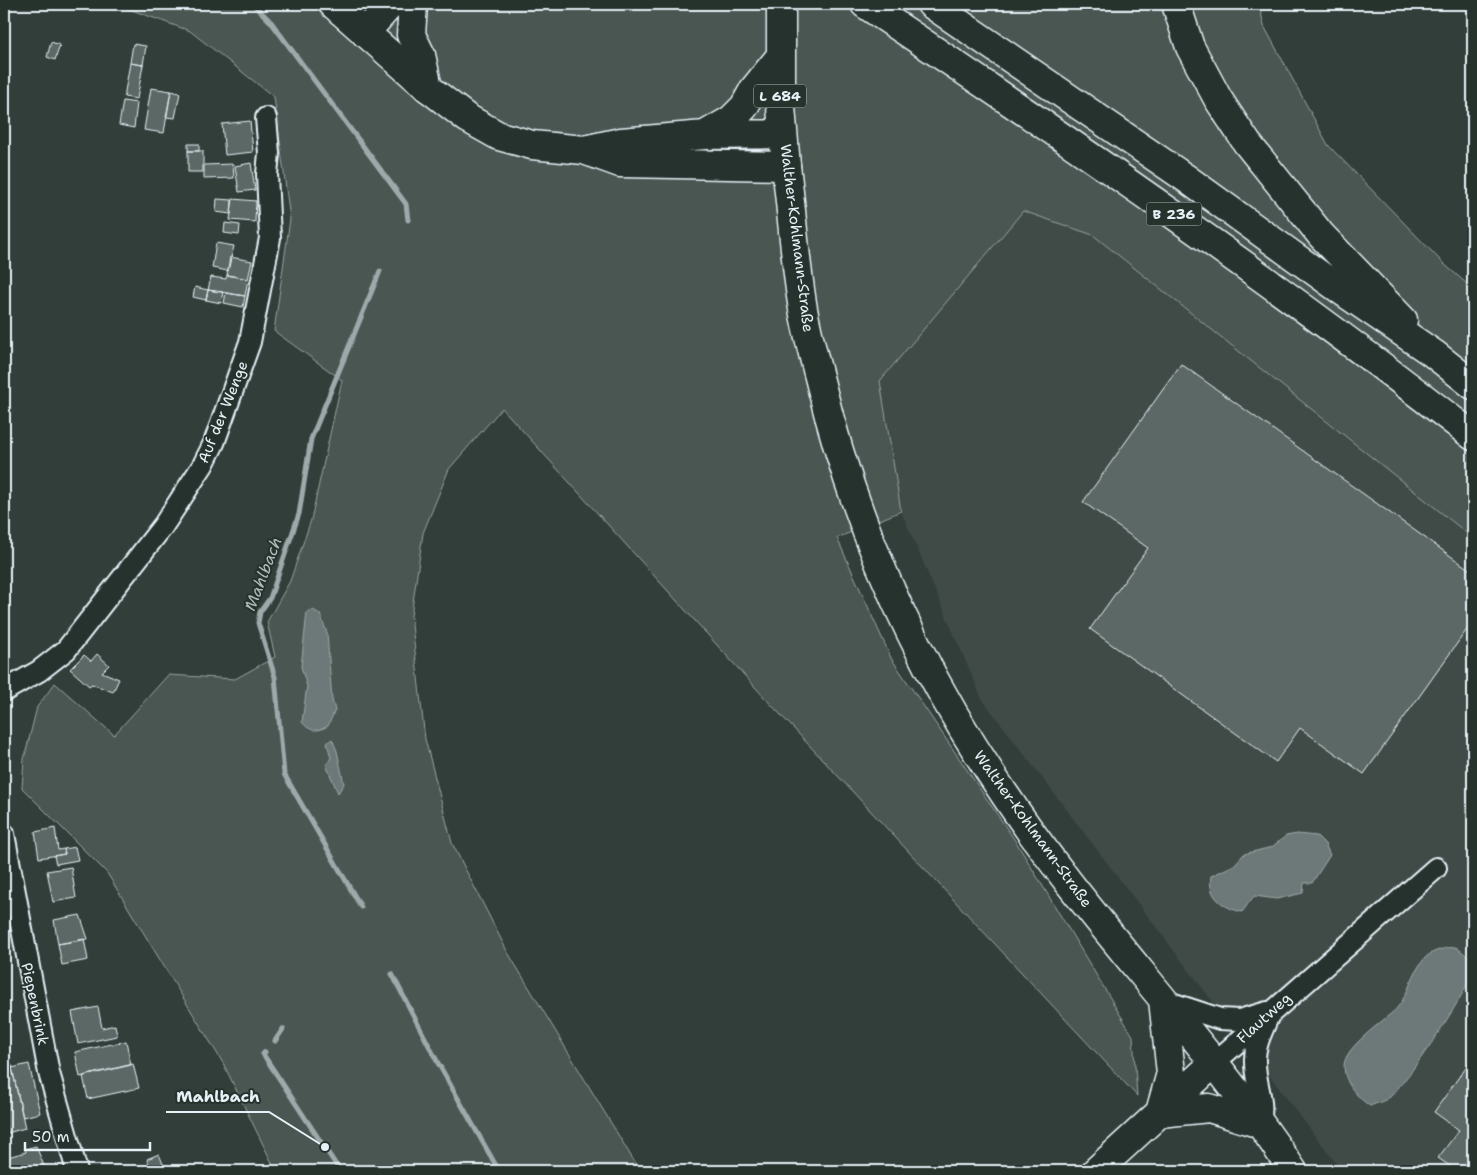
<svg xmlns="http://www.w3.org/2000/svg" width="1477" height="1175" font-family="'Shantell Sans',sans-serif">
<style>
.built{fill:#3f4b46}
.green{fill:#495651;stroke:#98a4a4}
.water{fill:#6d7978;stroke:#9ea9ab}
.lines{fill:none;stroke-linecap:round;stroke-linejoin:round}
.stream{stroke:#9ea9ab;stroke-width:5}
.building{fill:#5c6865;stroke:#e8f1f8}
.minor-casing{stroke:#e8f1f8;stroke-width:24}
.secondary-casing{stroke:#e8f1f8;stroke-width:31}
.primary-casing{stroke:#e8f1f8;stroke-width:31}
.trunk-casing{stroke:#e8f1f8;stroke-width:31}
.minor{stroke:#26332d;stroke-width:20}
.secondary{stroke:#26332d;stroke-width:28}
.primary{stroke:#26332d;stroke-width:28}
.trunk{stroke:#26332d;stroke-width:28}
.labels{text-anchor:middle;dominant-baseline:central;stroke-width:4;stroke-linejoin:round;paint-order:stroke}
.shield{fill:#26332d;stroke:#aeb8bb;stroke-width:1}
.shield-label{font-size:14px;font-weight:bold;fill:#e8f1f8}
.street-label{font-size:15px;fill:#e8f1f8;stroke:#26332d}
.water-label{font-size:16px;font-style:italic;fill:#b1bbbe;stroke:#26332d}
.leader{fill:none;stroke:#e8f1f8;stroke-width:2}
.callout-dot{fill:#e8f1f8;stroke:#26332d;stroke-width:2}
.callout-label{font-size:16px;text-anchor:middle;font-weight:bold;fill:#e8f1f8;stroke:#26332d;stroke-width:4;stroke-linejoin:round;paint-order:stroke}
</style>
<rect width="100%" height="100%" fill="#323e39"/>
<filter id="ink" filterUnits="userSpaceOnUse"><feTurbulence type="fractalNoise" baseFrequency=".02" numOctaves="2"/><feDisplacementMap in="SourceGraphic" scale="10" xChannelSelector="R" yChannelSelector="G"/><feConvolveMatrix kernelMatrix="1 2 1 2 8 2 1 2 1" color-interpolation-filters="sRGB"/></filter>
<g filter="url(#ink)">
<path class="built" d="M 1023,210 L 1093,235 L 1473,538 L 1473,1171 L 1342,1171 L 982,699 L 901,511 L 880,381 Z"/>
<path class="green" d="M 115,4 L 1259,4 L 1264,26 L 1328,145 L 1444,264 L 1473,289 L 1473,538 L 1093,235 L 1023,211 L 880,381 L 901,511 L 837,538 L 891,658 L 1018,845 L 1133,1036 L 1137,1096 L 765,698 L 502,408 L 449,469 L 423,533 L 411,616 L 425,739 L 452,843 L 507,951 L 640,1171 L 276,1171 L 223,1063 L 107,873 L 22,788 L 24,759 L 37,707 L 55,683 L 114,735 L 168,675 L 235,679 L 275,657 L 267,622 L 290,581 L 311,520 L 342,380 L 274,331 L 290,219 L 274,97 L 190,31 Z"/>
<path class="water" d="M 313,610 L 320,614 L 327,633 L 332,700 L 335,710 L 328,726 C 317,732 310,732 302,722 L 307,686 L 301,667 L 307,612 Z
M 332,739 L 337,751 L 344,784 L 338,793 L 326,765 L 331,758 L 327,743 Z
M 1297,834 L 1317,836 L 1325,844 L 1330,855 L 1312,883 L 1304,883 L 1303,893 L 1277,899 L 1254,896 L 1242,912 C 1224,908 1207,897 1211,876 L 1234,865 L 1244,854 L 1272,847 L 1286,836 Z
M 1456,947 C 1462,952 1472,958 1473,966 C 1475,984 1407,1081 1391,1096 C 1386,1101 1377,1103 1370,1106 C 1358,1098 1344,1083 1344,1066 C 1344,1047 1383,1022 1397,1008 C 1408,996 1412,972 1425,958 C 1433,950 1445,948 1456,947 Z"/>
<g class="lines">
<path class="stream" d="M 253,4 L 271,22 L 406,204 L 408,220
M 361,907 L 284,774 L 275,677 L 258,623 L 260,612 L 270,598 L 299,514 L 311,439 L 380,271
M 392,974 L 438,1063 L 499,1171
M 275,1041 L 283,1029
M 265,1052 L 263,1054 L 340,1171"/>
</g>
<path class="building" d="M 51,42 L 60,45 L 55,60 L 47,57 Z
M 133,44 L 146,46 L 143,65 L 130,63 Z
M 130,63 L 143,65 L 137,99 L 124,97 Z
M 151,88 L 171,91 L 164,133 L 144,130 Z
M 171,91 L 180,93 L 175,118 L 166,117 Z
M 123,101 L 137,103 L 134,128 L 119,125 Z
M 250,121 L 253,152 L 225,155 L 222,124 Z
M 188,144 L 199,144 L 199,151 L 188,151 Z
M 188,151 L 203,151 L 203,172 L 188,172 Z
M 251,163 L 255,190 L 239,192 L 235,166 Z
M 233,164 L 234,178 L 204,179 L 204,165 Z
M 217,199 L 232,200 L 231,214 L 216,212 Z
M 233,199 L 256,201 L 255,222 L 230,220 Z
M 225,223 L 240,225 L 239,235 L 224,233 Z
M 216,243 L 234,246 L 228,271 L 212,268 Z
M 230,257 L 252,261 L 248,279 L 227,275 Z
M 227,275 L 248,279 L 245,296 L 208,290 L 211,277 L 226,279 Z
M 195,287 L 208,290 L 206,300 L 193,297 Z
M 208,290 L 223,292 L 221,303 L 206,300 Z
M 226,293 L 245,296 L 243,307 L 224,303 Z
M 1181,364 L 1473,572 L 1473,621 L 1364,774 L 1300,728 L 1276,762 L 1090,629 L 1148,548 L 1083,502 Z
M 97,654 L 109,665 L 102,672 L 119,679 L 113,692 L 92,684 L 89,686 L 70,669 L 84,655 L 91,661 Z
M 55,828 L 58,850 L 64,849 L 65,854 L 39,858 L 35,832 Z
M 75,847 L 78,860 L 56,864 L 54,856 L 65,854 L 64,849 Z
M 71,867 L 76,898 L 53,902 L 47,871 Z
M 80,915 L 88,939 L 58,944 L 54,920 Z
M 84,939 L 88,960 L 62,965 L 58,944 Z
M 98,1007 L 102,1028 L 115,1025 L 117,1036 L 78,1044 L 72,1012 Z
M 126,1041 L 131,1065 L 80,1077 L 75,1052 Z
M 4,1055 L 13,1067 L 4,1072 Z
M 1473,1057 L 1473,1171 L 1457,1171 L 1438,1158 L 1459,1130 L 1434,1112 Z
M 29,1064 L 40,1113 L 23,1117 L 12,1068 Z
M 133,1064 L 139,1088 L 88,1099 L 83,1076 Z
M 12,1068 L 25,1128 L 4,1134 L 4,1072 Z
M 36,1146 L 46,1171 L 4,1171 L 4,1158 L 26,1152 L 25,1149 Z
M 159,1154 L 165,1169 L 152,1171 L 147,1159 Z"/>
<g class="lines">
<g class="minor-casing">
<path id="minor" d="M 4,691 L 39,671 L 66,650 L 163,526 L 203,465 L 214,443 L 250,342 L 270,238 L 267,174 L 269,153 L 266,118
M 4,834 L 49,1073 L 77,1171
M 1165,1001 L 1220,1019 L 1239,1020 L 1267,1012
M 1214,1063 L 1436,868
M 1260,1124 C 1265,1097 1255,1086 1255,1062 C 1254,1046 1262,1032 1268,1017"/>
</g>
<g class="secondary-casing">
<path id="secondary" d="M 333,4 L 428,88
M 786,166 C 792,214 795,262 803,309 C 807,332 813,354 819,377 C 854,523 915,661 999,786 C 1088,921 1204,1036 1293,1171
M 1160,1112 L 1171,1073 L 1163,1000
M 1159,1113 L 1209,1108 L 1260,1124
M 1096,1171 L 1214,1063"/>
</g>
<g class="primary-casing">
<path id="primary" d="M 428,88 L 467,118 L 499,136 L 532,145 L 584,150 L 621,142 L 705,135 L 783,134
M 705,135 L 731,120 L 744,107 L 754,89 L 779,58
M 584,150 L 620,163 L 786,166 L 781,107 L 781,4"/>
</g>
<g class="trunk-casing">
<path id="trunk" d="M 413,4 L 411,35 L 421,55 L 428,88
M 865,4 C 1072,142 1277,283 1473,436
M 931,4 L 1187,179 L 1342,291 L 1434,354 L 1473,385
M 1176,4 L 1190,47 L 1218,99 L 1247,143 L 1321,235 L 1403,320
M 341,11 L 348,4
M 365,33 L 391,4"/>
</g>
<use href="#minor" class="minor"/>
<use href="#secondary" class="secondary"/>
<use href="#primary" class="primary"/>
<use href="#trunk" class="trunk"/>
</g>
</g>
<g class="labels">
<g class="shield">
<rect x="754" y="84.5" width="52" height="23" rx="4"/>
<rect x="1146.5" y="202.5" width="55" height="23" rx="4"/>
</g>
<g class="shield-label">
<text x="780" y="96">L 684</text>
<text x="1174" y="214">B 236</text>
</g>
<g class="street-label">
<text transform="translate(797 238) rotate(83)">Walther-Kohlmann-Straße</text>
<text transform="translate(223 412) rotate(-68)">Auf der Wenge</text>
<text transform="translate(1033 829) rotate(54)">Walther-Kohlmann-Straße</text>
<text transform="translate(35 1004) rotate(78)">Piepenbrink</text>
<text transform="translate(1264 1018) rotate(-42)">Flautweg</text>
</g>
<g class="water-label">
<text transform="translate(263 574) rotate(-69)">Mahlbach</text>
</g>
</g>
<path class="leader" d="M325 1147L269 1112H166"/>
<circle class="callout-dot" cx="325" cy="1147" r="5"/>
<g class="callout-label">
<text x="218" y="1102">Mahlbach</text>
</g>
<rect width="1477" height="1175" fill="none" stroke="#26332d" stroke-width="20"/>
<rect x="10" y="10" width="1457" height="1155" fill="none" stroke="#e8f1f8" stroke-width="2" filter="url(#ink)"/>
<path d="M25 1142v8h125v-8" fill="none" stroke="#e8f1f8" stroke-width="2.5"/>
<text x="32" y="1142" font-size="15" fill="#e8f1f8" stroke="#26332d" stroke-width="4" paint-order="stroke">50 m</text>
</svg>
